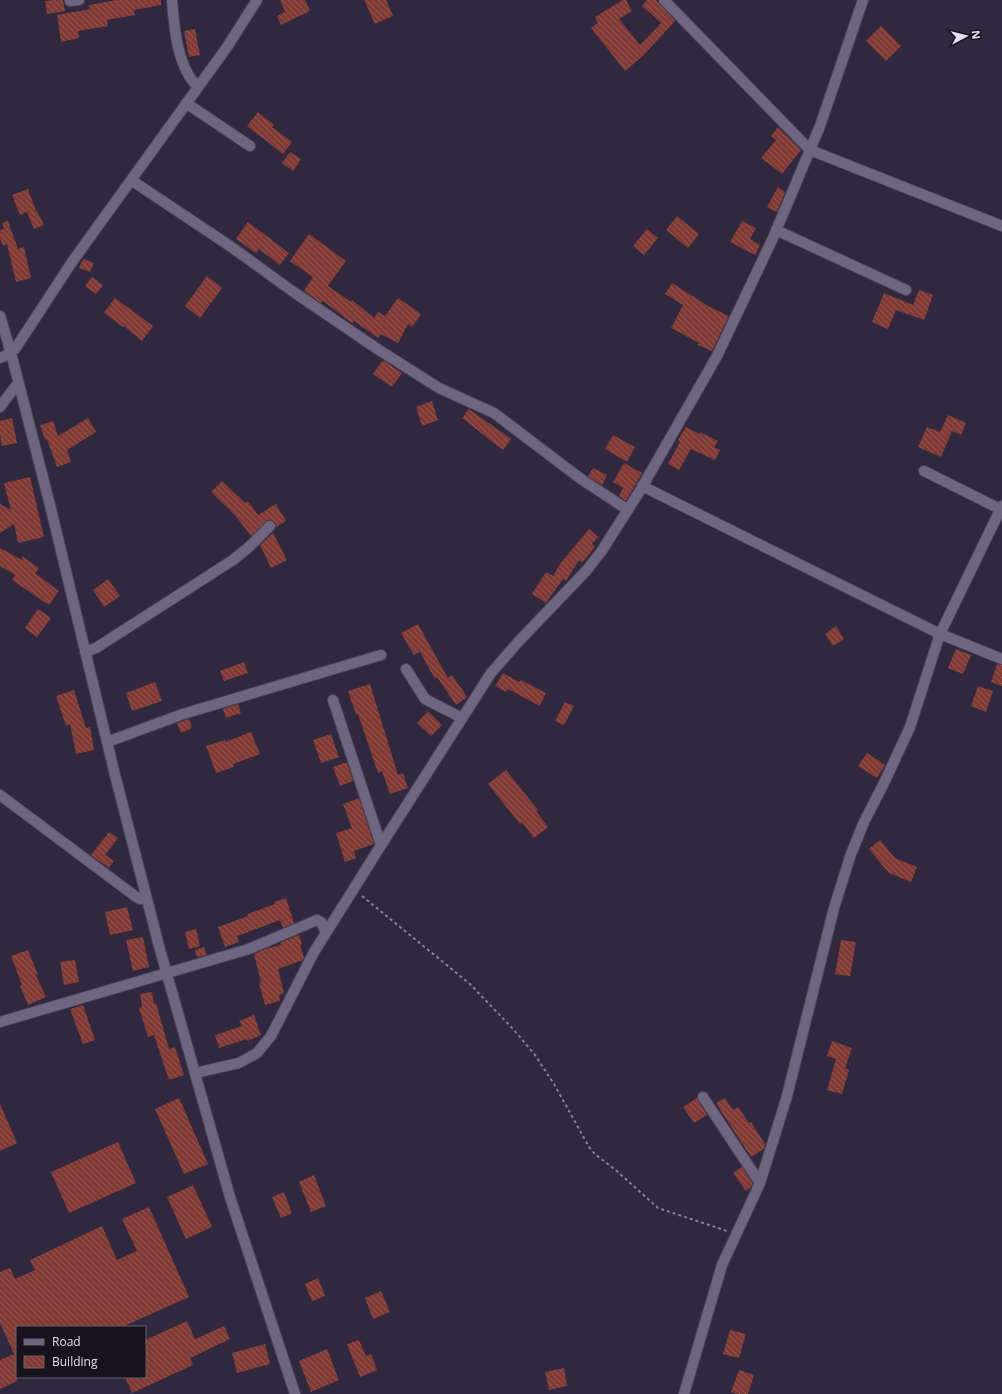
<svg xmlns="http://www.w3.org/2000/svg" width="1002" height="1394" font-family="'Open Sans',sans-serif">
<defs>
<pattern id="building-back-hatch" width="6" height="6" patternUnits="userSpaceOnUse"><rect width="6" height="6" fill="#813a34"/><path d="M-1 5l2 2M0 0l6 6M5-1l2 2" fill="none" stroke="#935652"/></pattern>
</defs>
<rect width="100%" height="100%" fill="#2f283f"/>
<path fill="url(#building-back-hatch)" d="M53 0H63L65 11 47 14 45 1Z
M116 0H161V5L134 10 135 15 107 20 108 26 78 31 79 38 61 42 57 15 90 9 89 5Z
M280 0H305L310 11 281 25 277 16 285 12Z
M364 0H386L393 16 375 24Z
M623 0H626L632 11 619 19 640 45 661 23 642 6 647 0H656L675 21 643 56 625 71 591 28 598 23 595 17Z
M881 26 901 46 886 61 866 41Z
M195 29 200 55 189 57 184 31Z
M258 112 274 125 272 127 292 142 283 154 247 126Z
M778 127 801 150 782 174 761 158 776 140 771 136Z
M290 152 301 159 293 171 282 163Z
M778 187 785 192 777 212 767 207Z
M28 189 36 211H37L44 225 34 229 27 212 20 215 12 195Z
M677 216 699 234 688 248 666 230Z
M8 221 18 249 24 247 31 278 16 282 7 244 3 246 0 239V230L4 229 2 223Z
M742 221 756 228 750 239 760 245 755 255 730 242Z
M248 222 289 253 280 265 259 249 256 253 236 239Z
M647 229 658 238 644 255 633 246Z
M309 234 346 261 328 286 351 302 352 300 374 318 378 312 385 316 398 298 421 314 412 327 408 324 398 343 381 334 378 338 354 321 352 323 323 301 321 303 304 291 313 277 290 261Z
M83 259 94 263 90 272 79 268Z
M207 276 222 288 200 318 185 306Z
M92 277 103 285 96 294 85 286Z
M672 283 708 306 729 316 712 351 698 345 699 343 671 328 683 305 665 294Z
M919 290 933 295 924 320 896 310 888 329 872 322 884 293 913 305Z
M115 298 153 326 142 341 124 326 123 327 104 313Z
M383 360 402 373 392 387 373 374Z
M432 401 438 420 422 426 416 407Z
M469 409 511 439 503 450 462 418Z
M948 415 966 423 961 435 952 431 941 457 918 447 927 427 940 432Z
M12 418 17 443 2 446 0 435V421Z
M88 418 96 432 67 450 71 462 57 467 47 439 45 440 40 425 53 421 58 436Z
M686 427 699 434 700 432 718 441 714 447 720 450 715 460 691 449 679 470 668 464 680 442 678 440Z
M613 435 635 447 627 462 605 449Z
M624 463 642 473 626 501 619 496 623 488 613 482Z
M593 468 607 475 602 485 588 476Z
M30 477 44 537 18 543 14 524 0 533V504L11 510 4 483Z
M222 481 245 503 248 501 258 515 276 504 286 521 276 527 274 521 268 520 251 536 234 514 211 492Z
M589 529 598 537 592 544 595 547 582 563 579 560 566 581 563 579 546 603 532 594 546 572 553 576 560 564Z
M273 533 287 560 271 568 260 545Z
M0 548 22 560V556L39 568 35 573 59 591 49 605 12 580 15 575 0 566Z
M108 579 120 596 104 607 93 590Z
M38 609 51 618 37 637 25 628Z
M418 624 448 678 452 675 467 697 456 705 437 677 435 679 420 652 414 655 401 633Z
M836 626 844 639 833 646 825 634Z
M956 649 971 655 963 674 948 668Z
M244 662 248 673 224 681 220 671Z
M997 664 1002 665V686L991 682Z
M503 673 519 682 521 680 546 693 540 706 508 689 506 692 495 686Z
M155 682 162 701 132 711 126 693Z
M370 684 398 775 403 773 408 788 390 794 382 771 378 773 358 714 356 715 348 691Z
M978 686 993 691 986 712 971 706Z
M74 690 86 728 90 727 94 750 76 754 70 724 66 726 56 696Z
M565 702 574 706 564 725 555 721Z
M238 704 241 713 226 718 223 709Z
M428 711 442 725 431 736 417 723Z
M189 719 192 728 181 733 177 723Z
M251 732 260 754 233 764 234 767 216 773 206 746 225 740V742Z
M331 734 339 757 321 763 313 740Z
M867 753 885 765 877 778 858 766Z
M347 762 353 781 340 786 333 767Z
M506 770 538 810 536 811 548 827 534 838 522 822 520 824 488 784Z
M359 798 374 844 354 851 356 858 345 862 336 833 352 828 343 804Z
M109 832 118 838 105 855 114 861 109 868 91 855Z
M880 840 895 858 917 867 911 882 889 873 869 849Z
M286 898 294 923 283 928 280 920 237 936 239 942 225 947 218 927 248 916V914L275 904 274 902Z
M127 907 133 930 110 935 105 912Z
M196 929 200 946 189 949 185 932Z
M299 935 302 944 300 945 304 957 303 960 278 969 284 993 279 995 280 1001 265 1005 259 983 261 982 254 954 265 949 281 945 280 943Z
M143 937 149 967 133 971 126 940Z
M841 940 856 942 850 976 835 974Z
M204 947 207 955 197 957 195 950Z
M28 950 38 975H36L46 997 28 1005 20 986 22 985 11 956Z
M75 960 79 982 64 985 60 962Z
M152 992 154 1004 156 1003 169 1049 175 1047 184 1075 169 1080 154 1035 148 1037 139 1008 142 1007 140 994Z
M83 1005 95 1040 83 1044 70 1009Z
M254 1015 261 1035 247 1041V1039L219 1048 215 1035 242 1026 239 1021Z
M832 1041 852 1048 845 1068 849 1070 842 1094 827 1090 836 1059 827 1056Z
M179 1098 208 1164 184 1174 155 1109Z
M697 1098 707 1115 694 1123 683 1107Z
M725 1098 733 1110 738 1107 749 1123 751 1122 765 1144 764 1149 751 1157 716 1103Z
M0 1104 17 1143 0 1151Z
M118 1142 136 1183 69 1213 51 1172Z
M742 1167 753 1184 750 1188 746 1191 733 1173Z
M314 1175 326 1206 311 1212 299 1182Z
M193 1185 212 1227 186 1239 167 1197Z
M284 1192 292 1213 281 1218 272 1197Z
M149 1207 189 1297 122 1327H17V1381L0 1389V1360L14 1354 0 1323V1272L10 1268 15 1279 35 1270 30 1260 102 1226 117 1260 137 1251 122 1219Z
M318 1278 325 1296 312 1301 305 1284Z
M381 1291 390 1312 373 1319 365 1298Z
M187 1321 195 1339 224 1326 230 1339 190 1358 193 1365 132 1393 125 1377H145V1340Z
M730 1330 746 1334 739 1358 723 1354Z
M359 1340 366 1356 371 1354 377 1370 360 1377 347 1344Z
M265 1344 270 1364 237 1373 232 1353Z
M327 1349 339 1380 311 1392 299 1361Z
M564 1368 567 1386 549 1390 545 1372Z
M739 1370 754 1375 748 1394H737L731 1392Z"/>
<g fill="none" stroke-linecap="round" stroke-linejoin="round">
<defs>
<path id="minor" d="M172 0C174 27 177 67 198 87
M664 0 810 150 1002 226
M70 1 79 0
M186 103 250 146
M131 180 230 246 295 293 379 350 439 388 494 413 581 479 628 510
M776 230 906 290
M0 316 11 353 51 509 115 775 159 946 230 1197 295 1394
M0 358 5 356 15 349 72 262 227 47 257 0
M0 407 18 383
M924 471 1000 509
M642 486 940 634 1002 659
M85 652 96 648 233 560 249 547 270 526
M406 669 425 699 462 718
M333 700 381 845
M107 742 183 714 381 655
M0 795 135 896 140 899 146 898
M0 1022 249 949 317 920 321 922 326 933
M195 1073 239 1063 257 1053 271 1036 314 952 385 839 491 673 519 641 586 571 601 552 641 489 717 356 773 238 820 126 863 0
M703 1097 760 1183
M684 1394 722 1265 760 1183 770 1151 787 1096 834 908 851 854 864 822 885 781 910 727 940 634 1002 506"/>
</defs>
<use href="#minor" stroke="#4c4558" stroke-width="12"/>
<path stroke="#868194" stroke-width="2" stroke-dasharray="3 3" stroke-linecap="butt" d="M362 896 470 984 514 1030 535 1055 554 1084 589 1147 595 1154 618 1172 658 1208 727 1231"/>
<use href="#minor" stroke="#6e6680" stroke-width="10"/>
</g>
<rect x="16" y="1326" width="130" height="52" fill="#16131d" stroke="#67636f"/>
<rect x="24" y="1339" width="20" height="6" fill="#6e6680" stroke="#67636f"/>
<text x="52" y="1346" font-size="12" fill="#e0dceb">Road</text>
<rect x="24" y="1356" width="20" height="12" fill="url(#building-back-hatch)" stroke="#67636f"/>
<text x="52" y="1366" font-size="12" fill="#e0dceb">Building</text>
<g transform="translate(966 36) rotate(83)" stroke="#16131d" stroke-width="3" paint-order="stroke">
<path d="M0-3L7 15L0 10L-7 15Z" fill="#e0dceb"/>
<text y="-6" font-size="11" font-weight="bold" text-anchor="middle" fill="#e0dceb">N</text>
</g>
</svg>
